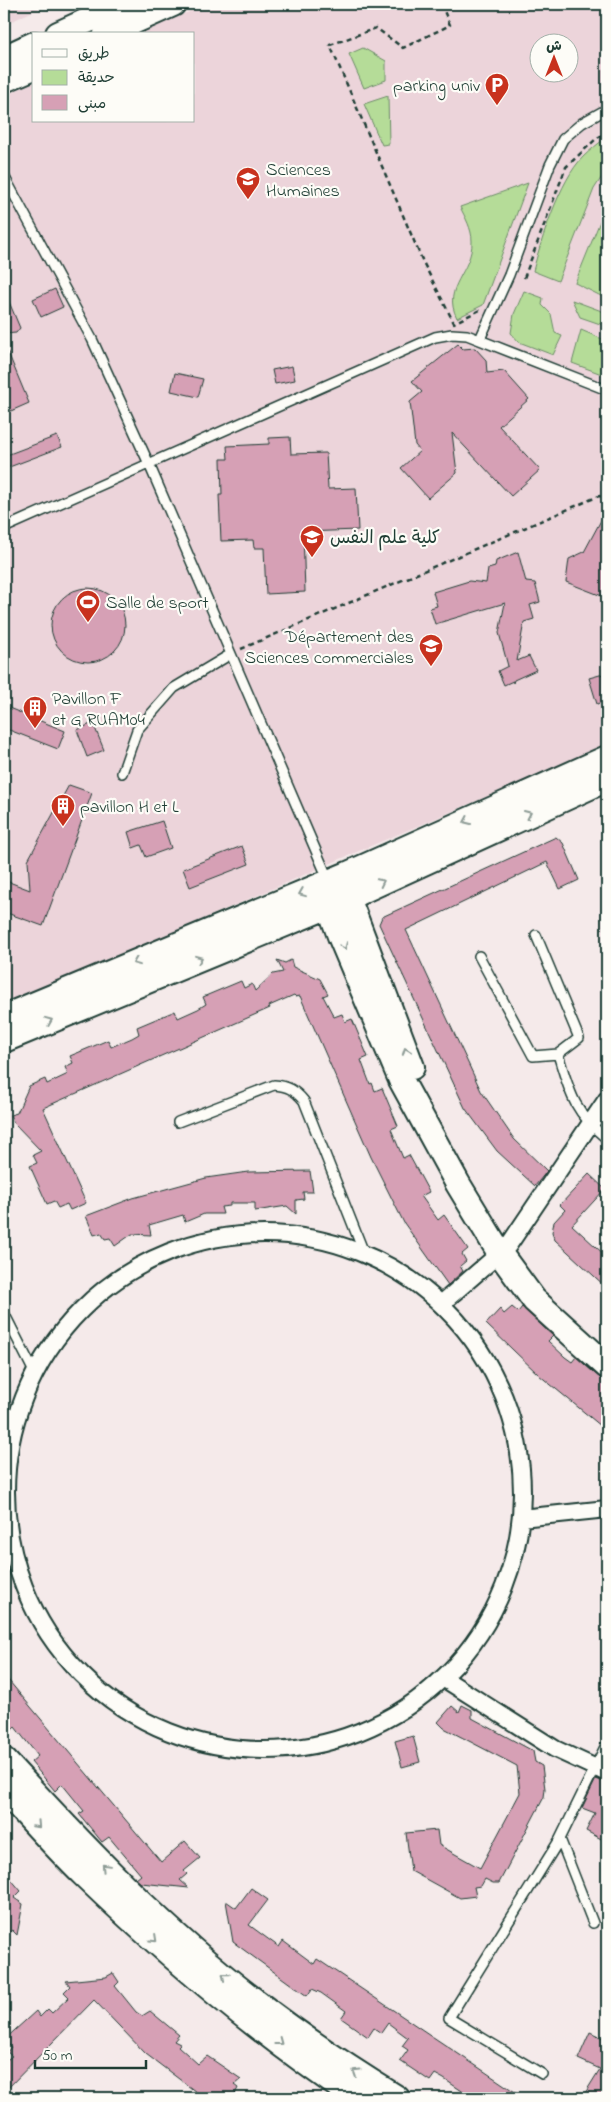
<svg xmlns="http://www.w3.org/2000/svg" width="611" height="2102" font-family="'Indie Flower','Playpen Sans Arabic',sans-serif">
<rect width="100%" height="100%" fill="#f5eaea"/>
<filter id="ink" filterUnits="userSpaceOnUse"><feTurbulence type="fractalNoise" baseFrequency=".02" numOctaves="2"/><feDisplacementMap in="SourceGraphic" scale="10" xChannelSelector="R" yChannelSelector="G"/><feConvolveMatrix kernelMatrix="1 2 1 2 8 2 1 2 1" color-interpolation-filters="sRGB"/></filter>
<g filter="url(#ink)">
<path fill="#ecd4da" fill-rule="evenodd" d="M4 4H48L4 25Z
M206 4H607V745L345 857 4 1006V96L34 82V121H194V34H140ZM538 42H568V72H538Z"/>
<path fill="#b5dc98" stroke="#6a8c66" d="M363 48 386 61V80L364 88 349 54Z
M388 96 389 144 382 145 364 104Z
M607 137V169L594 189 558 281 533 271C541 240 560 180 583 157 590 150 599 143 607 137Z
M528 183 483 305 457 318C441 287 473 272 472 241 472 229 465 217 460 207Z
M607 204V299L575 283Z
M524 291 543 298 542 305 551 314 555 333 562 336 553 355 519 342 511 333 514 314Z
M572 300 607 313 606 326 580 317Z
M581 330 607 341V376L572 363Z"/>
<path fill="#d6a0b5" stroke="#1f3d34" d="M55 289 63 307 41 317 33 299Z
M4 290 20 328 16 333 4 334Z
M4 343 29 403 4 414Z
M458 344 463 349 475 348 486 360 487 373 504 371 529 399 499 426 540 470 511 496 452 433 457 473 428 498 401 468 420 451 415 445 410 402 422 392 412 381Z
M292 366 295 380 275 384 272 370Z
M175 373 203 379 198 397 171 391Z
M57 436 62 447 4 469V456Z
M290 437 291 454 326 453 328 489 356 488 358 530 303 532 305 592 266 594 264 548H254L253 540 221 541 219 495H222L221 459H228L227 446 269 444V438Z
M607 509V598L566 582 569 559 584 552Z
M518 552 526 582 535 583 540 602 530 605 534 619 524 622 517 661 529 656 536 670 514 680 513 683V681L504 685 498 671 508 666 499 633 505 603 435 624 430 608 437 606 433 592 469 581 486 583 488 569 495 567 496 561Z
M51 625a37 37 0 1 1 74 0a37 37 0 1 1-74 0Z
M607 673V701L597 704 589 678Z
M4 706 65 731 58 749 4 728Z
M93 723 104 750 87 757 77 730Z
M69 785 92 793 43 926 4 912V880L30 890 28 860Z
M162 821 171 848 146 857 141 845 133 848 128 832Z
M556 837 563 843 579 880 560 889 547 862 406 930 481 1091 514 1139 547 1171 535 1186 497 1151 465 1108 379 924 382 917Z
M242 846 249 864 190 887 183 869Z
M277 960 285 963 291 960 293 967 320 979 328 994 323 996 334 1017 342 1014 345 1022 352 1019 368 1057 361 1060 370 1084 372 1083 375 1091 382 1088 398 1126 391 1129 403 1158 409 1155 429 1192 421 1196 438 1220 444 1215 468 1249 462 1254 466 1261 460 1266 463 1271 448 1285 404 1223 371 1157 300 996 296 997 294 995 269 1006 270 1008 43 1108 86 1203 70 1210 67 1204 58 1208 54 1201 47 1204 30 1166 37 1163 33 1155 41 1151 14 1123 10 1115 17 1113 29 1086 45 1079 47 1084 68 1074 65 1067 73 1063 70 1056 108 1040 111 1047 132 1038 139 1034 137 1027 175 1011 178 1018 198 1009 206 1004 203 997 241 981 244 988 252 984 255 991 273 974 283 972Z
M310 1171 313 1192H303L304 1199 296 1200V1214L287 1206 255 1211V1203H230V1206L221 1207 223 1214H204L185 1222 183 1215 149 1225 151 1235 132 1234 115 1246 110 1238 105 1239 101 1233 94 1235 86 1216 133 1198 206 1178 248 1172Z
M589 1174 605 1189 572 1225 607 1257V1288L555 1240 552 1232 554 1222 565 1210 560 1205Z
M512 1307 518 1312 522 1307 553 1336 548 1341 565 1357 572 1362 576 1357 607 1384V1431L539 1375 486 1324 500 1309 504 1314Z
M4 1675 161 1862 185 1841 200 1858 184 1871 187 1874 180 1880 189 1888 141 1883 136 1879 141 1875 109 1837 102 1842 79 1814 84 1811 62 1784 55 1791 31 1762 38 1756 15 1727 4 1737Z
M462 1705 472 1710V1718L533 1751 535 1762 542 1766 545 1789 544 1797 499 1883H493L485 1879 481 1886 474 1887 476 1896 460 1898 411 1871 406 1833 437 1830 439 1845 480 1868 520 1793 517 1766 444 1728 438 1722 452 1706 459 1712Z
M413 1736 420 1762 402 1767 395 1741Z
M596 1779 607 1783V1842L586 1831 595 1813 582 1808Z
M4 1871 21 1891 14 1898 23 1904 17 1935 12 1930 4 1936Z
M251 1888 268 1900 249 1925 279 1947 283 1941 314 1964 317 1959 524 2098H461L465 2093 444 2079 435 2074 430 2081 400 2061 408 2050 402 2046 408 2038 388 2023 381 2033 374 2028 368 2037 341 2018 346 2011 321 1993 312 1989 307 1996 233 1942 226 1901 236 1908Z
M113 1973 119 1982 115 1986 136 2012 142 2016 150 2011 179 2035 174 2041 180 2044 178 2046 198 2064 207 2056 241 2079 234 2085 238 2088 233 2098H204L146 2054 94 2000 4 2092V2062L12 2056 7 2052 11 2047 4 2040 36 2011 40 2017 48 2009 52 2013 69 1997 64 1992 70 1986 66 1981 106 1977Z
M590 2032 607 2040V2098H582L600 2069 578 2059Z"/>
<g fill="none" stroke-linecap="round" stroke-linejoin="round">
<defs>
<path id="lane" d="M4 176 92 339 149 464 329 881
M480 339 509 275 550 165 563 139 582 123 607 109
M4 528 435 337 452 334 467 335 607 390
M122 773 137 730 174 688 231 654
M479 956 533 1056 558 1054 579 1038 536 935
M558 1054C570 1094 574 1112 607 1139
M178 1122 274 1085C288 1086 295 1090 304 1101L364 1253
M4 1313 34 1372
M593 1923 560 1839 607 1743
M542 2074 449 2018 560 1839"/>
<path id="street" d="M6 1492a258 258 0 1 1 516 0a258 258 0 1 1-516 0Z
M441 1304 508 1246 607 1099
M521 1518 607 1509
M443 1678 555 1749 607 1773"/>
<path id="secondary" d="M58 34 124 4
M106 34 173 4
M4 58 34 44
M4 80 34 67
M336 888 348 898 412 1067
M329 891V906L340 936 401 1080 458 1184 501 1255 534 1300 607 1366
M4 1017 348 874 607 758
M4 1040 329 906 607 779
M4 1760C83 1846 165 1933 259 2004 303 2038 350 2069 397 2098
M4 1790C30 1818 56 1848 84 1875 168 1956 259 2033 356 2098"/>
</defs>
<use href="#lane" stroke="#1f3d34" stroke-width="12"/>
<use href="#street" stroke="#1f3d34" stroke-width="20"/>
<use href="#secondary" stroke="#1f3d34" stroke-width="28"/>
<path stroke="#1f3d34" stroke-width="2.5" stroke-dasharray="5 4" stroke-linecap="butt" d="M441 4 450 25 403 48 376 28 330 45 423 262 454 323 480 310
M524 278 566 167 597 138 607 133
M241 649 599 496 607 498"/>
<use href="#lane" stroke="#fdfcf7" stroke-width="9"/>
<use href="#street" stroke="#fdfcf7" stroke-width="16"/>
<use href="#secondary" stroke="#fdfcf7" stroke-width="24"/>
</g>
<defs><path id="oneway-chevron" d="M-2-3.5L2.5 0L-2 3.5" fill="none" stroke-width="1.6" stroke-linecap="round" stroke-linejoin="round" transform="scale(1.25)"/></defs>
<g stroke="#8e9c96">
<use href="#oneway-chevron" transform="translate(528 814) rotate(-24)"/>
<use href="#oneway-chevron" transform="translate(467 821) rotate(156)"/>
<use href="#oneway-chevron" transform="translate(381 882) rotate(-26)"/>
<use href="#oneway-chevron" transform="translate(302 893) rotate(158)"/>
<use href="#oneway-chevron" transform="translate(344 946) rotate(67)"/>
<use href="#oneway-chevron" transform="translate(199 959) rotate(-22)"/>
<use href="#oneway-chevron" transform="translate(136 962) rotate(158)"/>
<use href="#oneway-chevron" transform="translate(49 1021) rotate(-22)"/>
<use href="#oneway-chevron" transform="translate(406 1051) rotate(-111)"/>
<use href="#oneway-chevron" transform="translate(37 1825) rotate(47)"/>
<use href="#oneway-chevron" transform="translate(105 1867) rotate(-134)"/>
<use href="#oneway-chevron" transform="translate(154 1939) rotate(43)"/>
<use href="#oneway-chevron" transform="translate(225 1976) rotate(-140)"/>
<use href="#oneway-chevron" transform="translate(279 2042) rotate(37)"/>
<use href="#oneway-chevron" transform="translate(356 2072) rotate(-148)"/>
</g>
</g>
<defs>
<symbol id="parking-pin" viewBox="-11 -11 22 30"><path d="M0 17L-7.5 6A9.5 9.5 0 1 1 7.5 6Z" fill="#c8321e" stroke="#fdfcf7"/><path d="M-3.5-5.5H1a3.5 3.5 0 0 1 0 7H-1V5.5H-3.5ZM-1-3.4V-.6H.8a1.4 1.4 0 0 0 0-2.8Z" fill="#fff"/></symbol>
<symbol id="university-pin" viewBox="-11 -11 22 30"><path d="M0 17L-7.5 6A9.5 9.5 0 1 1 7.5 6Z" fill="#c8321e" stroke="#fdfcf7"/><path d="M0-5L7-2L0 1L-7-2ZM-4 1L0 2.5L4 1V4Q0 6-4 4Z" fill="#fff"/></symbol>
<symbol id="stadium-pin" viewBox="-11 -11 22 30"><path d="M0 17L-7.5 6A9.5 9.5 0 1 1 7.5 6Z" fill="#c8321e" stroke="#fdfcf7"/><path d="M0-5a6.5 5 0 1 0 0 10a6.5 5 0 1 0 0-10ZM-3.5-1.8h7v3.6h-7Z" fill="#fff"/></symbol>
<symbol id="building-pin" viewBox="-11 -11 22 30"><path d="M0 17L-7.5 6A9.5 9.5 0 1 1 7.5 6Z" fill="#c8321e" stroke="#fdfcf7"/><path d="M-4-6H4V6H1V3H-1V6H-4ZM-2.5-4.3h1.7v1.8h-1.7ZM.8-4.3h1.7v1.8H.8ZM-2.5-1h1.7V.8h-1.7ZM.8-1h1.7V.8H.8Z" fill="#fff"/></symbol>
</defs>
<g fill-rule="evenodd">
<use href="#parking-pin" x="483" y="71" width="28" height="38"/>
<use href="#university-pin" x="234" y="165" width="28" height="38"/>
<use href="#university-pin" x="298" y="523" width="28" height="38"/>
<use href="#stadium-pin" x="74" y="588" width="28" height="38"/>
<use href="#university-pin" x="417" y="632" width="28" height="38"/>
<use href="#building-pin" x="21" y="694" width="28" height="38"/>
<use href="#building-pin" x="49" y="792" width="28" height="38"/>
</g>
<g text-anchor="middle" stroke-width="4.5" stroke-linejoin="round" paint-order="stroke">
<g font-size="18" fill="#1f3d34" stroke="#fdfcf7" text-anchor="start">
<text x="480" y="91" text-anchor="end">parking univ</text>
<text x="266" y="175">Sciences<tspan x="266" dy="21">Humaines</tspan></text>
<text x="330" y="543">كلية علم النفس</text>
<text x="106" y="608">Salle de sport</text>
<text x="414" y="642" text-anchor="end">Département des<tspan x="414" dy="21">Sciences commerciales</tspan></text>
<text x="52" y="704">Pavillon F<tspan x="52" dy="21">et G RUAM04</tspan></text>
<text x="80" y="812">pavillon H et L</text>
</g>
</g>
<rect width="611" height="2102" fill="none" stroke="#fdfcf7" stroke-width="20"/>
<rect x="10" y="10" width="591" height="2082" fill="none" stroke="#1f3d34" stroke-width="2" filter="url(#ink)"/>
<rect x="32" y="32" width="162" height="90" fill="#fdfcf7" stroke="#a4b0a9"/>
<rect x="42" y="49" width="25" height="8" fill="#fdfcf7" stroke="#a4b0a9"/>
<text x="78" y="58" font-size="15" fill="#1f3d34">طريق</text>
<rect x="42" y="70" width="25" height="15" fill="#b5dc98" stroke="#a4b0a9"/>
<text x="78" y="82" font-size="15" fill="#1f3d34">حديقة</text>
<rect x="42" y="95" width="25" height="15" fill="#d6a0b5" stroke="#a4b0a9"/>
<text x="78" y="108" font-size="15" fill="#1f3d34">مبنى</text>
<g transform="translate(554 58)"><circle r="24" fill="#fdfcf7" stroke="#a4b0a9"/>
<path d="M0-4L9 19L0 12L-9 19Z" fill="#c8321e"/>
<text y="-8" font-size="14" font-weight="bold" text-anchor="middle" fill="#1f3d34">ش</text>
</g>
<path d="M35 2060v8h111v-8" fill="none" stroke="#1f3d34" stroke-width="2.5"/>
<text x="42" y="2060" font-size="15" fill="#1f3d34" stroke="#fdfcf7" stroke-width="4" paint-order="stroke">50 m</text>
</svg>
